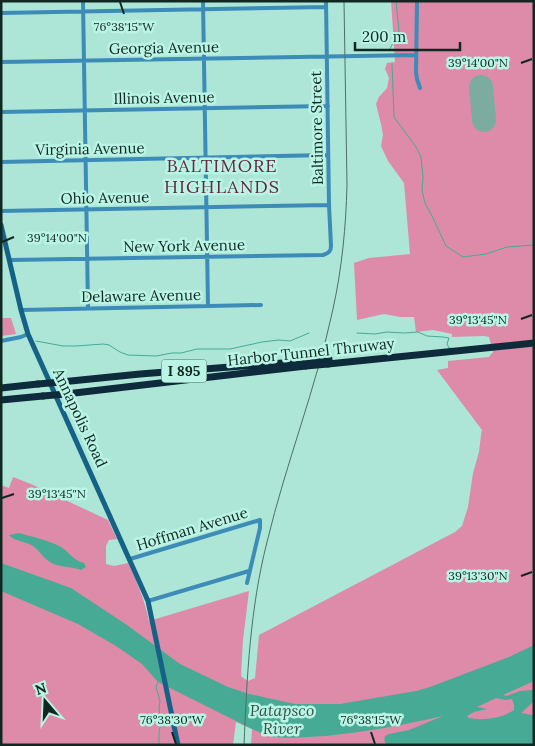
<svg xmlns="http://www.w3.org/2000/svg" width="535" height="746" font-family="Lora,serif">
<rect width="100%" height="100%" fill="#ade6d7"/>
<path fill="#dd8ba9" d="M391 1H534V745H251L252 729 236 722 233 745H1V485L9 488 13 477 31 484 108 520 117 539 109 540 106 546V564L114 566 128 563C137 582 145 601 149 621L249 591 243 640 241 676 242 677 248 681 255 678 259 635 455 532 462 526 468 507 473 473 479 452 481 435 482 430 437 370 448 368V361L489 357 493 352 489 337 484 336 452 337V334L433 330 416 332 414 317H400L384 314 357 320 354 263 369 258 410 254 404 183 388 161 381 146 383 135 381 124 376 104 379 97 387 88 389 78 385 69 387 63 395 62Z
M1 318H11L16 334 1 336Z"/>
<path fill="#46aa94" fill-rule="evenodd" d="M19 533C33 537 48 540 61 547 70 553 73 560 84 563L86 567 81 570C71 566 60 568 50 562 43 558 40 551 33 546 26 541 15 542 9 535Z
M1 563 71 588 127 625 180 664 228 687 249 694 295 704H340L416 691 430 687 509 657 534 645V681L503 695 507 696 520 691 533 690 534 701 521 713 532 715 534 718V745H387C384 742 384 739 385 736L389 734 409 730 443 716C404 725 365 732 325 736 306 737 285 740 266 735 262 734 257 731 252 729L158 682 142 664 116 646 78 624 1 591ZM496 698 506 700 512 699 514 705V710C503 718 482 721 469 718L467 716 474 712 487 709 477 707Z"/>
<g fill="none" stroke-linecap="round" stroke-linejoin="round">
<path stroke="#46aa94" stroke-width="1" d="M390 49 399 31 396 1
M392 64 394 117 416 147 421 157 423 177 422 190 425 203 432 216 446 246 463 257 486 254 507 247 534 245
M357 333 375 334 387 332 404 333 418 332 427 336 443 337 449 338 447 344 449 348H451
M36 341 63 346H76L103 344 109 345 120 352 128 355 156 356 172 353H181L197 349H230L262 342 279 340 290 341 309 333
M158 682 156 687 160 701 159 708 161 725 159 731V745"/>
<path stroke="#7cab9f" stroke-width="24" d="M481 87 484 120"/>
<path stroke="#3d8cb8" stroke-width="4" d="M83 1 88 308
M203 1 208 306
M417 1 416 72 417 79 420 88
M1 13 326 7
M1 62 416 55
M1 112 328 106
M1 162 328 155
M1 211 329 205
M10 260 323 255C329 253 331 251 331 246L329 205 326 1
M21 310 261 305
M1 341 21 337 28 334
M130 559 260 520V528L247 583
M148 601 249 571"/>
<path stroke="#166287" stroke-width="5" d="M1 225 21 310 28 334 148 601 178 745"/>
<path stroke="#0e2b3b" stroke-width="7" d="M328 364 534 343
M61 382 140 374 308 361
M1 388 38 384
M66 394 306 366
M1 400 43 396"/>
<path stroke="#4c7067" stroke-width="1" d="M244 745C247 676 250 609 267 542 286 463 316 388 333 309 342 268 346 226 347 185L344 1"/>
<path stroke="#0e2b3b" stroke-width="7" d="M308 361 329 359
M306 366 328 364
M38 384 61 382
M43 396 66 394"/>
</g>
<path fill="none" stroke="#112822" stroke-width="2" d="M120 2 124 14M521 63 532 59M2 242 14 237M521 319 532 315M2 498 14 494M521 576 532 572M172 732 176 744M371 732 375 744"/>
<g text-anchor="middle" stroke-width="5" stroke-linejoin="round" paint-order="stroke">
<rect fill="#baf4e4" stroke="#44655c" stroke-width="1" x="161.5" y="359.5" width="45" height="23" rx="4"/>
<g font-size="14" font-weight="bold" fill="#112822">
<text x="184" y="376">I 895</text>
</g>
<g font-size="15" fill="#112822" stroke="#baf4e4">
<text transform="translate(164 48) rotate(-1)" y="5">Georgia Avenue</text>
<text transform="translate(164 98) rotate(-1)" y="5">Illinois Avenue</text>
<text transform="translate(317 128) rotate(-91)" y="5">Baltimore Street</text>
<text transform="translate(90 149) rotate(-1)" y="5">Virginia Avenue</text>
<text transform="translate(105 198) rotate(-1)" y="5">Ohio Avenue</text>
<text transform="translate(184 246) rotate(-1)" y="5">New York Avenue</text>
<text transform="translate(141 296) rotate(-1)" y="5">Delaware Avenue</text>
<text transform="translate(311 352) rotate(-6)" y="5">Harbor Tunnel Thruway</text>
<text transform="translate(80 418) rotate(65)" y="5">Annapolis Road</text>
<text transform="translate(192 529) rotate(-17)" y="5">Hoffman Avenue</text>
</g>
<g font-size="16" font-style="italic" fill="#33524a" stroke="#baf4e4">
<text x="282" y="716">Patapsco<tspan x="282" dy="18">River</tspan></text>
</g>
<g font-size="18" letter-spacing="1" fill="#672542" stroke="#baf4e4">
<text x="222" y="172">BALTIMORE<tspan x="222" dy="21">HIGHLANDS</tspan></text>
</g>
</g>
<g font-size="12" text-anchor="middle" fill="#112822" stroke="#baf4e4" stroke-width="5" stroke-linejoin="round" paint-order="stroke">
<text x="124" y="31">76°38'15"W</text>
<text x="478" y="67">39°14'00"N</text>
<text x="57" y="242">39°14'00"N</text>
<text x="478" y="324">39°13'45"N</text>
<text x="57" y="498">39°13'45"N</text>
<text x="478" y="580">39°13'30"N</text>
<text x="172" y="724">76°38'30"W</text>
<text x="371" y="724">76°38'15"W</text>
</g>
<rect width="535" height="746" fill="none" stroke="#112822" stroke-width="5"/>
<g transform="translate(45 701) rotate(341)" stroke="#baf4e4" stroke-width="4" paint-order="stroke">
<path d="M0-4L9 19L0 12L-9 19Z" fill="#112822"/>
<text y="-8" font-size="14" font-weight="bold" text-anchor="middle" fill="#112822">N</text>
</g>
<path d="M355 42v8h105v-8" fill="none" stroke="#112822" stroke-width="2.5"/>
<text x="362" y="42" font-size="15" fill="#112822" stroke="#baf4e4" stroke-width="4" paint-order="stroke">200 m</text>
</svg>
